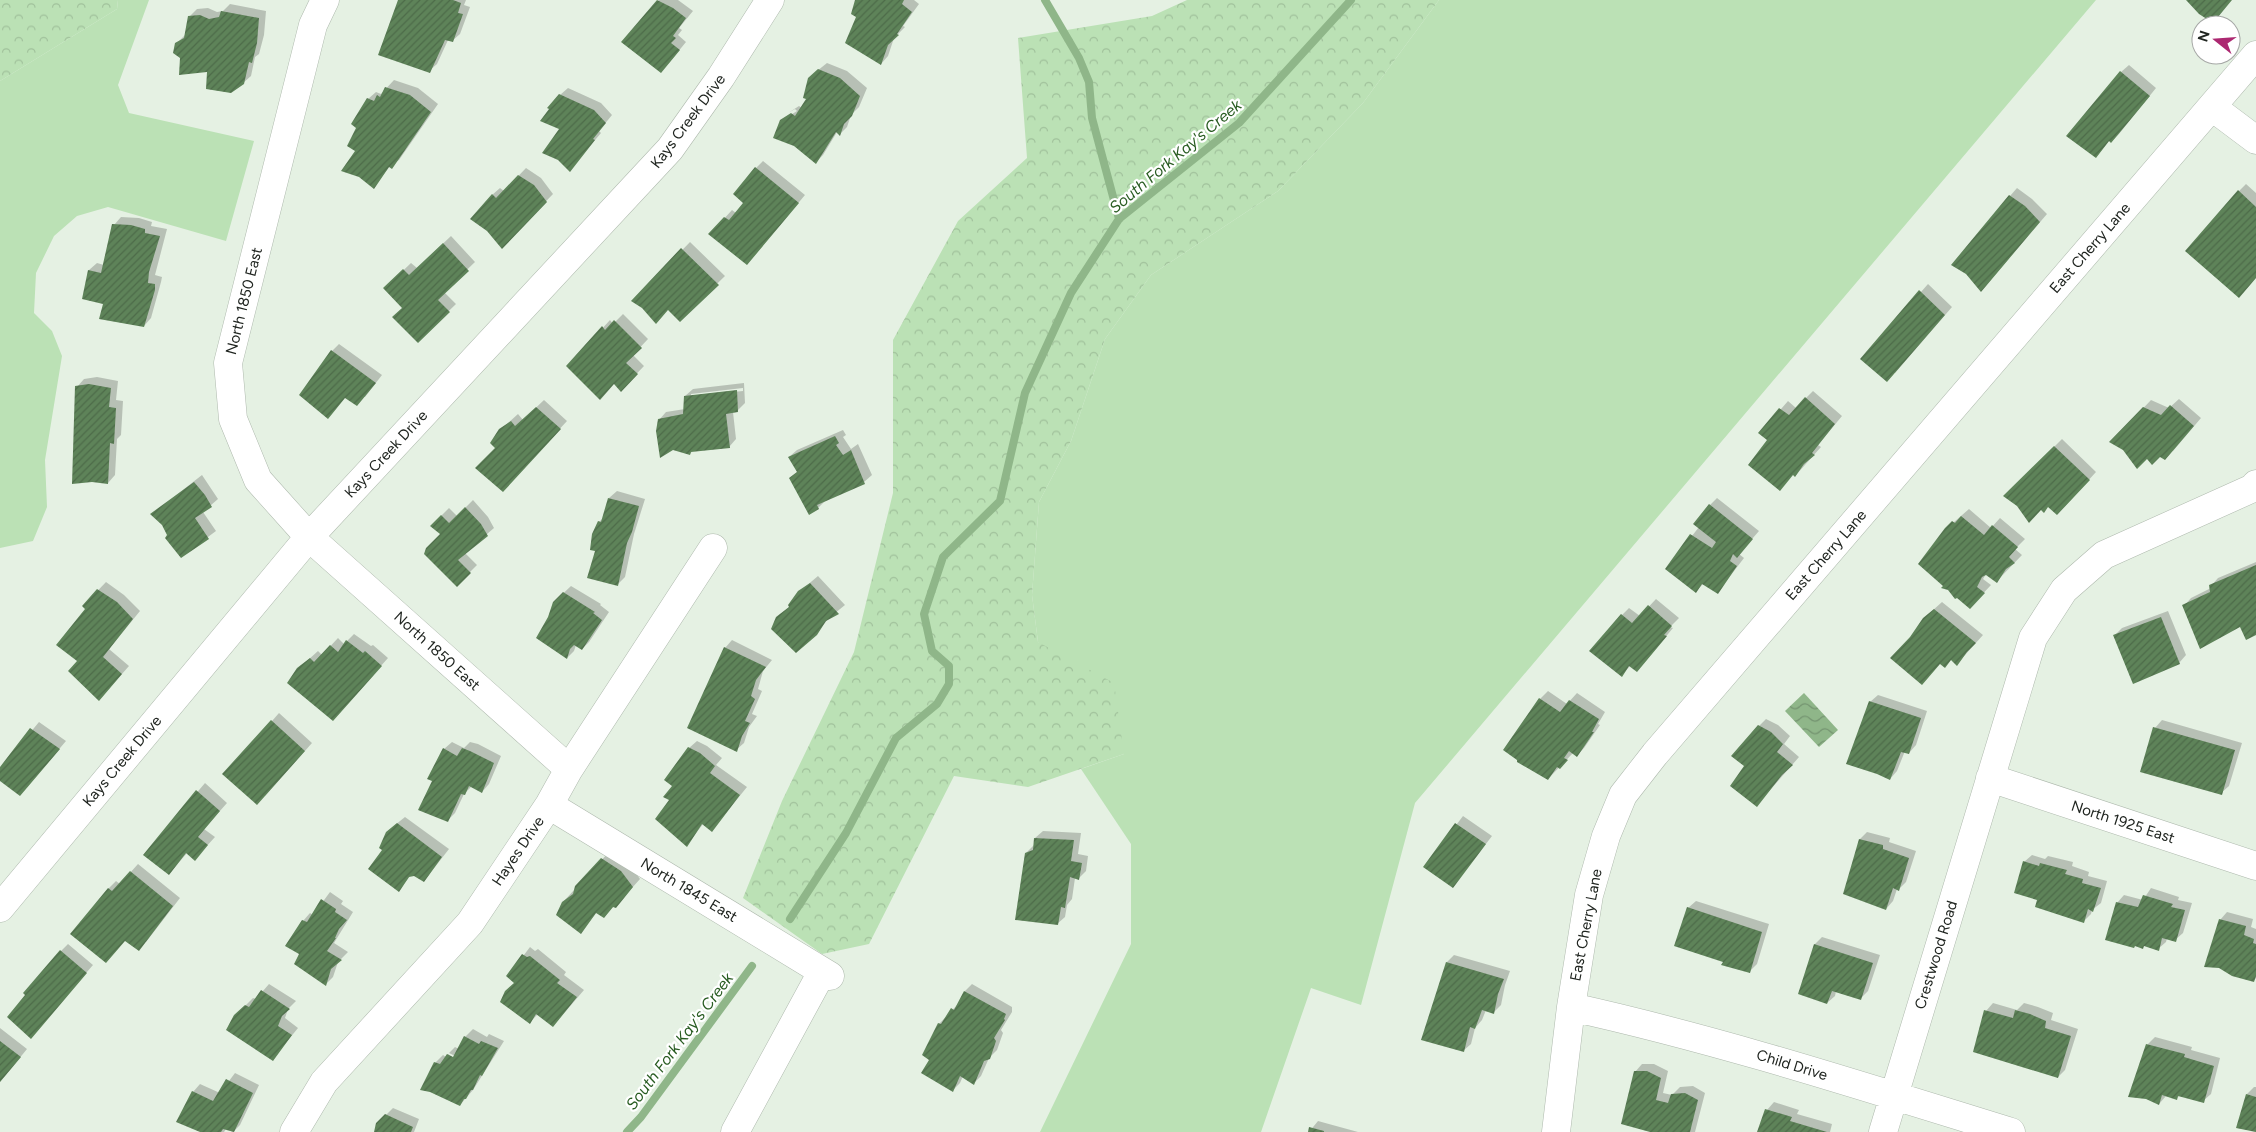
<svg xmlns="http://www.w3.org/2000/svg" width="2256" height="1132" font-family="Figtree,sans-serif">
<defs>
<pattern id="forest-crowns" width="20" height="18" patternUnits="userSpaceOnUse" patternTransform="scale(1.25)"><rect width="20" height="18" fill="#bbe1b5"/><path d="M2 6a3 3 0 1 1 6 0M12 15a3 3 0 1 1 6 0" fill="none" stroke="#a0c19b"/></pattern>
<pattern id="water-waves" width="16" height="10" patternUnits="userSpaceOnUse" patternTransform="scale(1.25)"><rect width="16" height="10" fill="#8fb689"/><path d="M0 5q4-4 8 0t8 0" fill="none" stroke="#749470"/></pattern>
<pattern id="building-hatch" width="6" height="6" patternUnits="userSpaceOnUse" patternTransform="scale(1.25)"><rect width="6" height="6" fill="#5e8359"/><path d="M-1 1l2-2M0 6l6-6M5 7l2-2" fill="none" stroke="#4d6b49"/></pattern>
</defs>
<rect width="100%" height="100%" fill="#e5f1e3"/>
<path fill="#bbe1b5" d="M118 0H149L118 85 129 113 254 141 226 241 108 207 77 216 54 236 36 273 34 313 52 331 62 356 45 460 47 507 33 541 0 548V81L117 9Z
M1439 0H2096L1415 803 1361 1005 1311 988 1261 1132H1040L1131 944V844L1081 769 1124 754 1038 642 1032 595 1039 502 1071 441 1105 339 1151 275 1278 191 1363 103Z"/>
<path fill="url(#forest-crowns)" d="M0 0H118L117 9 0 81Z
M1187 0H1439L1363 103 1278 191 1151 275 1105 339 1071 441 1039 502 1032 595 1038 642 1114 683 1124 754 1028 787 954 776 869 944 822 954 743 898 782 801 854 652 893 493V340L958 221 1027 158 1018 38 1152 16Z"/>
<path fill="url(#water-waves)" d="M1804 693 1838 730 1819 747 1785 711Z"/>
<path fill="#0003" fill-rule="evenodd" d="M399 0H466L464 5 470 7 460 34 452 41 448 40 437 64 429 71Z
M659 0H678L693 11 679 28 682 30 678 35 686 42 668 64 623 42Z
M856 0H914L919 4 903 26 905 27 894 38 888 56 881 64 857 17Z
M230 4 266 11 264 35 259 54 255 57 251 76 243 83 181 58 176 44 185 35 189 17 197 9 208 8 217 12 223 11Z
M827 63 847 71 867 88 859 107 851 115 847 127 840 134 837 132 823 155 816 162 781 121 797 111 795 109 788 113 799 106 802 108 808 98 817 71Z
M2129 65 2156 88 2119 134 2112 141 2110 140 2096 157 2121 72Z
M394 80 418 88 438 104 399 160 390 166 374 187 357 150 368 99 376 92 381 94Z
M568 88 601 103 612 115 599 131 601 133 570 170 561 129 560 95Z
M763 161 805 195 754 256 710 234 732 210 736 213 745 203 756 168Z
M526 168 541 178 553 194 502 247 492 195 500 188 504 191Z
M2246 184 2256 193V277L2239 191Z
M2017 188 2032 199 2047 214 1988 283 2010 196Z
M121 217 139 218 152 222 151 226 167 229 155 275 162 277 161 282 151 318 144 326 105 303 89 270 97 263 104 265 114 225Z
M451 236 475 262 444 292 456 304 418 341 403 307 385 288 411 263 417 268Z
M690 242 725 276 680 320 669 309 642 307 633 301Z
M1928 284 1952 307 1895 373 1862 359Z
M623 314 648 339 633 355 644 366 621 390 614 383 568 366 610 320 613 324Z
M339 344 382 375 365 397H345L332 351Z
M97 377 118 381 116 400 123 401 121 435 117 439 115 475 108 483 77 387 84 379Z
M744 383 745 403 737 411 733 412 736 439 729 447 693 450 690 454 659 420 666 412 685 409V396L693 389ZM743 388V391L691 396V394Z
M1813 391 1842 416 1818 445 1821 447 1796 475 1769 440 1760 433 1788 401 1796 408Z
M2179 399 2201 418 2173 451 2147 457 2124 450 2111 442 2151 400 2169 408Z
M544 400 567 421 510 483 496 448 500 430 518 414 523 420Z
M843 430 846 435 843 437 851 449 858 444 872 475 864 482 825 501 818 508 790 478 798 471 789 457 797 450Z
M2062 439 2096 472 2065 506H2049L2042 509 2018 505 2005 496Z
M202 475 218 499 203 512 216 531 181 557 163 524 152 514Z
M617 491 645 499 634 534 625 577 618 584 597 550 599 522 604 517 609 498Z
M1717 498 1759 531 1739 554 1744 558 1718 592 1703 584 1696 591 1666 569 1699 527 1710 505Z
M473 500 488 517 494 528 465 553 477 565 457 585 442 534 432 525 449 508 457 516Z
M1969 509 1991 528 2000 518 2025 539 2015 549 2022 555 1997 581 1986 574 1983 579 1991 585 1977 600 1946 529Z
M2256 562V635L2241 625 2184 606 2191 598 2211 588V586L2218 578Z
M818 576 845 605 829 618 816 633 777 618 790 606 799 592Z
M106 582 124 595 140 611 109 649 129 666 99 700 78 661 87 609 83 606Z
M571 586 601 604 600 605 609 612 589 642 582 649 576 645 574 651 567 658 549 618 554 602Z
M1656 599 1679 618 1670 627 1673 628 1644 663 1630 666 1622 675V615L1629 608 1640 616Z
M1942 602 1983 635 1957 664 1952 659 1945 666 1911 637 1932 611Z
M2168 611 2186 655 2179 663 2114 636 2122 628Z
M354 634 371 646 373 645 388 658 340 712 298 669 318 651 322 655 338 638 344 644Z
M732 640 772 660 763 671 758 689 762 691 752 714 757 716 749 727 744 743 736 750 725 648Z
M1548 691 1567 704 1577 693 1605 712 1598 724 1600 725 1584 748 1577 755 1573 753 1548 779 1505 750 1540 699Z
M1878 695 1927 711 1916 745 1909 753 1905 751 1897 771 1890 779 1877 773 1870 702Z
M279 713 312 743 265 796 272 721Z
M1766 719 1778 725 1790 736 1784 744 1799 757 1757 805 1745 765 1759 726Z
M2162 720 2242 743 2229 786 2221 793 2155 728Z
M39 722 66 741 27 787 0 780V769Z
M697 741 707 746 722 758 716 765 747 787 712 830 703 824 687 845 673 785 689 748Z
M452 742 464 748 470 742 478 744 501 756 489 784 482 792 472 786 464 794 455 813 447 821 434 780 444 749Z
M205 783 227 803 204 829 215 837 195 859 187 853 169 874 145 854Z
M1463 816 1492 836 1453 887 1425 866Z
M405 817 449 849 424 881 414 874 411 875 399 890 384 849 395 825Z
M1043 831 1081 833 1078 854 1088 856 1086 871 1078 879 1075 878 1072 899 1067 905 1065 917 1057 924 1026 853 1034 845 1035 838Z
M1867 832 1890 838 1889 842 1916 851 1906 882 1899 889H1897L1893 901 1886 909 1860 839Z
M609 852 629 864 640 879 615 907 614 906 604 917 597 912 581 932 563 902Z
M2032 855 2045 859 2048 856 2073 862 2072 866 2089 872 2088 876 2107 881 2101 903 2092 910 2091 914 2083 922 2039 899 2024 862Z
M138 864 180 898 146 942 72 934 109 888 116 881 120 884Z
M2151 888 2179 897 2178 900 2192 903 2183 933 2175 940 2167 938 2166 942 2158 949 2117 903 2124 895 2143 900Z
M330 892 343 901 341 904 353 912 334 943 348 952 338 962 333 977 326 984 301 954 303 921 310 913 313 915Z
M1696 901 1769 924 1757 964 1749 972 1688 908Z
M2227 912 2253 919 2251 927 2256 929V978L2254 980 2220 920Z
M1822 937 1880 955 1868 991 1861 998 1836 991 1835 996 1827 1003 1815 944Z
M68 944 93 965 31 1037 61 951Z
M530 947 535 951 538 949 566 972 564 975 584 990 560 1018 538 1014 530 1022 515 982 508 976Z
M1454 955 1510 971 1505 985 1501 1005 1493 1013 1486 1010 1482 1020 1475 1028 1471 1044 1463 1051 1447 962Z
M269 984 296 1001 288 1009 285 1018 298 1028 272 1060 235 1016 253 998 256 999Z
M972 984 1012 1007V1012L1001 1030 1003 1033 997 1050 989 1058 981 1076 974 1083 963 1076 960 1083 953 1090 930 1059 939 1024 960 1002 965 991Z
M1993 1003 2017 1010 2024 1003 2038 1007 2053 1013 2051 1020 2078 1029 2065 1070 2058 1077 1986 1011Z
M0 1028 27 1049 0 1082Z
M473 1029 487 1037 489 1034 504 1041 473 1090 460 1105 435 1063 443 1055 446 1057 448 1054 458 1061 459 1058 449 1053 455 1047 459 1049 465 1037Z
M2155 1037 2192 1047 2191 1050 2220 1058 2211 1094 2203 1101 2180 1095 2177 1098 2166 1096 2159 1104 2147 1045Z
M1642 1064H1654L1668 1071 1663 1093 1672 1095 1680 1087 1693 1086 1705 1093 1695 1132H1655L1635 1072Z
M235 1073 259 1085 240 1125 233 1132 226 1129 224 1132H201L193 1092 200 1084 220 1093Z
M2254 1087H2256V1132L2238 1127 2247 1094Z
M1774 1102 1799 1110 1797 1114 1832 1124 1830 1132H1760L1767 1110Z
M393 1108 419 1119 414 1132H375L377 1124Z
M1318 1121 1358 1132H1309Z"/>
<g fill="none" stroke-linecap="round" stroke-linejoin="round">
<path stroke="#8fb689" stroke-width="8" d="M1045 0 1079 58 1089 82 1092 118 1119 219
M790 919 846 833 896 738 937 704 949 684V666L932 651 924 614 943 557 1000 501 1025 393 1071 293 1119 219 1239 123 1351 0
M627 1132 641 1117 752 966"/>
</g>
<path fill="url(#building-hatch)" d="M398 0H453L461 3 458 13 463 14 453 42 445 40 430 73 378 55Z
M657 0 673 8 686 18 673 36 676 38 671 43 680 50 661 73 621 42Z
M855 0H904L902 4 912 12 897 34 899 35 888 45 881 65 845 43 856 17 851 14Z
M2186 0H2232L2213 23 2199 14Z
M221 11 259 18 257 43 252 63 249 62 244 84 231 93 206 89 207 72 179 75 180 58 173 53 175 43 184 38 188 16 200 15 209 19 219 17Z
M818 69 840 78 860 96 852 116 844 124 840 136 836 132 816 164 794 146 773 138 780 120 791 113 795 116 806 99 803 98 808 78Z
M2120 71 2150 96 2111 143 2109 141 2096 158 2066 136Z
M385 87 410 95 431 112 392 169 389 167 374 189 359 177 341 171 355 151 347 146 356 128 351 124 367 98 374 101 377 95 380 97Z
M559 94 594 110 606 123 593 139 595 140 570 172 558 160 542 153 559 129 540 121 549 109 547 108Z
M755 167 799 203 747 265 708 234 724 217 729 220 743 203 733 194Z
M518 175 534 185 547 202 502 249 487 231 470 219 492 194 496 198Z
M2238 190 2256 207V278L2239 298 2185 251Z
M2009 195 2025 206 2040 222 1981 292 1966 274 1951 265Z
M112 224 131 225 145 229V233L160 236 149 272 148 283 155 284V290L144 327 99 319 103 304 82 299 88 270 101 273Z
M443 243 469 271 438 300 450 312 418 343 392 317 402 308 383 288 403 269 409 275Z
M681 248 719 285 680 322 668 310 656 324 642 308 631 301Z
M1919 290 1945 315 1887 382 1860 359Z
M614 320 642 348 626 363 638 374 621 392 614 384 600 400 566 366 602 326 605 330Z
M331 350 376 383 357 406 345 398 328 419 299 395Z
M89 384 111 388 109 407 116 408 114 444 110 443 108 484 92 482 72 484 75 386Z
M737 390 738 412 726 414 730 448 691 452 690 455 673 450 660 458 656 431 658 419 683 414 684 396Z
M1805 397 1835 424 1812 453 1815 455 1804 464 1795 477 1793 475 1780 491 1748 465 1767 440 1758 433 1779 408 1789 415Z
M2170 405 2194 426 2165 460 2160 457 2152 465 2147 459 2137 469 2123 450 2109 442 2143 407 2161 415Z
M536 407 561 429 503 492 475 468 495 448 490 443 499 429 511 421 515 426Z
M835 436 839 443 836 445 843 455 851 450 865 484 817 505 819 509 809 515 789 478 797 472 788 457Z
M2054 446 2090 480 2057 515 2048 507 2044 513 2041 510 2029 523 2017 506 2003 496Z
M194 482 205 495 212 507 195 518 209 539 181 558 165 538 167 535 162 525 150 514Z
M608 498 639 506 632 532 627 543 618 586 587 578 595 551 590 550 592 534 598 521 601 522Z
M1709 504 1753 539 1737 558 1733 554 1730 561 1737 566 1718 594 1702 584 1696 593 1665 569 1690 534 1712 548 1716 542 1693 524Z
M465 507 481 524 488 536 458 560 471 573 457 587 424 554 426 548 440 534 430 526 441 515 449 523Z
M1961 516 1984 535 1992 525 2018 547 2009 557 2015 563 2006 569 1997 583 1986 575 1982 577 1977 587 1985 593 1970 609 1957 598 1955 599 1948 590 1941 588 1943 586 1918 564 1945 528 1952 521 1955 523Z
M2256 565V635L2246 640 2240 627 2200 649 2182 605 2210 592 2209 585Z
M810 583 839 614 826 621 817 635 796 653 771 629 776 617 789 607 788 605 798 591Z
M97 589 117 602 133 619 103 657 122 674 99 701 68 671 77 661 56 645 85 609 82 606Z
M563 592 595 612 593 613 602 620 582 650 574 645 570 649 567 659 536 638 548 617 553 602Z
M1648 605 1672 626 1664 635 1667 636 1637 672 1629 666 1622 677 1589 651 1621 614 1632 623Z
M1934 609 1976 643 1967 652 1957 666 1951 660 1945 668 1940 664 1922 685 1890 658 1910 637 1923 618Z
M2161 617 2180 664 2133 684 2113 635Z
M346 640 363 653 365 651 382 666 333 721 287 683 297 668 310 658 314 662 330 645 338 652Z
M724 647 766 667 756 680 751 696 755 699 745 721 750 723 742 736 737 752 687 728Z
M1539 698 1560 712 1569 700 1599 719 1592 732H1594L1577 757 1569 751 1564 758 1568 760 1560 769 1557 767 1548 780 1517 762V760L1503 750Z
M1869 701 1921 718 1909 754 1901 752 1890 780 1877 774 1846 764Z
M271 720 305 751 257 805 222 774Z
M1758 725 1771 732 1783 744 1777 752 1793 765 1782 775 1757 807 1730 786 1744 766 1731 756Z
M2153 727 2235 750 2222 795 2140 772Z
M30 728 60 749 20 796 0 781V767Z
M688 747 700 753 715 766 710 773 740 795 712 832 702 824 687 847 655 819 669 800 663 797 672 786 664 780Z
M443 748 457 756 462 748 470 751 494 763 482 793 469 786 465 795 461 794 448 822 418 810 432 781 427 779Z
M196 790 220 811 198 837 208 845 195 861 186 853 169 875 143 855Z
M397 823 442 857 424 882 414 876 409 877 399 892 368 869 382 850 379 848 386 832Z
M1455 823 1486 844 1453 888 1423 867Z
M1034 838 1074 840 1071 861 1082 863 1079 880 1070 877 1065 908 1061 907 1058 925 1015 920 1025 853 1033 850Z
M1859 839 1883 845V849L1909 858 1899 891 1893 888 1886 910 1843 894Z
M601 858 621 871 633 887 616 908 613 907 604 918 596 913 581 934 556 915 562 902 573 894 575 886Z
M2023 861 2039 866 2040 863 2067 870 2065 874 2083 879 2082 883 2101 888 2093 912 2088 909 2084 923 2035 907 2037 900 2014 893Z
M130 871 173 906 139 951 125 941 106 963 70 934 108 888 112 891Z
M2143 895 2173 904 2171 907 2185 910 2176 942 2162 938 2159 951 2144 946 2143 949 2135 946 2134 948 2105 940 2116 902 2138 907Z
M321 899 336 909 335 912 347 920 339 929 335 938H336L327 951 342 960 331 969 326 986 294 964 299 954 285 946 302 920 307 922Z
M1687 907 1762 932 1750 973 1721 965 1723 962 1674 946Z
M2219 919 2246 926 2244 935 2254 939 2253 943 2256 944V976L2254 982 2232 976 2219 968 2204 967Z
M1814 944 1873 963 1861 1000 1832 991 1827 1004 1798 994Z
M60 950 87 973 31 1039 7 1017 25 995 23 993Z
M522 954 527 957 530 956 560 980 557 983 577 997 553 1027 536 1014 530 1024 500 1002 505 991 514 983 506 976Z
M1446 962 1504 979 1498 994 1494 1014 1482 1010 1475 1029 1470 1027 1464 1052 1421 1040Z
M261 990 290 1009 282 1016 278 1026 292 1035 273 1061 226 1030 234 1015 245 1005 249 1007Z
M964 991 1006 1014 1004 1019 1005 1020 994 1038 996 1041 990 1059 984 1061 974 1085 960 1076 953 1092 921 1073 929 1060 922 1055 938 1023 941 1024 951 1008 954 1010Z
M1984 1010 2013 1018 2015 1010 2030 1014 2046 1021 2045 1028 2071 1036 2058 1078 1973 1052Z
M464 1036 479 1044 481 1041 498 1048 482 1076 480 1075 473 1090H471L466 1099H464L460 1106 430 1092 420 1090 434 1062 440 1064 447 1054 453 1057Z
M0 1041 21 1057 0 1082Z
M2146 1044 2185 1054 2184 1057 2214 1066 2204 1103 2178 1096 2177 1100 2162 1095 2159 1105 2146 1099 2128 1097Z
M1634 1071H1647L1661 1078 1656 1100 1668 1103 1671 1094 1685 1093 1698 1100 1690 1132H1650L1621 1124Z
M226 1079 253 1093 234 1132 223 1129 221 1132H200L176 1122 192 1091 213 1101Z
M2246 1094 2256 1097V1132L2236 1128Z
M1765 1109 1792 1117 1790 1121 1827 1132H1757Z
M385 1114 413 1127 411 1132H374L376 1123Z
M1309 1127 1324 1131V1132H1308Z"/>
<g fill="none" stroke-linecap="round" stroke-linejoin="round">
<defs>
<path id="minor" d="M325 0 313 25 228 363 233 419 258 480 309 537 569 769
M2212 107 2256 140
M1990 778 2256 866
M549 805 830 976
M0 908 309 537 670 149 721 77 770 0
M1571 1007C1720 1040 1865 1087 2011 1132
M294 1132 324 1082 470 923 549 805 569 769 713 548
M735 1132 822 972
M1556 1132 1571 1007 1589 895 1606 836 1623 795 1655 754 2256 55
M1883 1132 2033 638 2064 590 2104 555 2253 488 2256 484"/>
</defs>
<use href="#minor" stroke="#aeb9ad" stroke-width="29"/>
<use href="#minor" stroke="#fff" stroke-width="28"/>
</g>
<g text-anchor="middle" stroke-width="4.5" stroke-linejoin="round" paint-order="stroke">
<g font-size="15" fill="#202520" stroke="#fff">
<text transform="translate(688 121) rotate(-53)" y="5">Kays Creek Drive</text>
<text transform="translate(2090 248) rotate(-49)" y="5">East Cherry Lane</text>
<text transform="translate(244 301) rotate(-76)" y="5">North 1850 East</text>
<text transform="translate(386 454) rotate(-47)" y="5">Kays Creek Drive</text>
<text transform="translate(1826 555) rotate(-49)" y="5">East Cherry Lane</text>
<text transform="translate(437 651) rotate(42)" y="5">North 1850 East</text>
<text transform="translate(122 761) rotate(-50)" y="5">Kays Creek Drive</text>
<text transform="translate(2123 822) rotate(18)" y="5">North 1925 East</text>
<text transform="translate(518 851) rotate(-56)" y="5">Hayes Drive</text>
<text transform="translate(689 890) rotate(31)" y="5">North 1845 East</text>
<text transform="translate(1586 925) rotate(-79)" y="5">East Cherry Lane</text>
<text transform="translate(1936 955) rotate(-73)" y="5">Crestwood Road</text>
<text transform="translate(1792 1065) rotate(17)" y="5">Child Drive</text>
</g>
<g font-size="16" font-style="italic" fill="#285c21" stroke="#fff">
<text transform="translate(1175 156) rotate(-40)" y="6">South Fork Kay's Creek</text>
<text transform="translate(679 1041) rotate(-53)" y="6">South Fork Kay's Creek</text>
</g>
</g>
<g transform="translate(2216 40) rotate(287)"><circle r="24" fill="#ffffff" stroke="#a6a8a6"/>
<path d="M0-4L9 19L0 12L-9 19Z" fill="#ac2871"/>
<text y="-8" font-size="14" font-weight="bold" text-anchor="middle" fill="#202520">N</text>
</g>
</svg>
